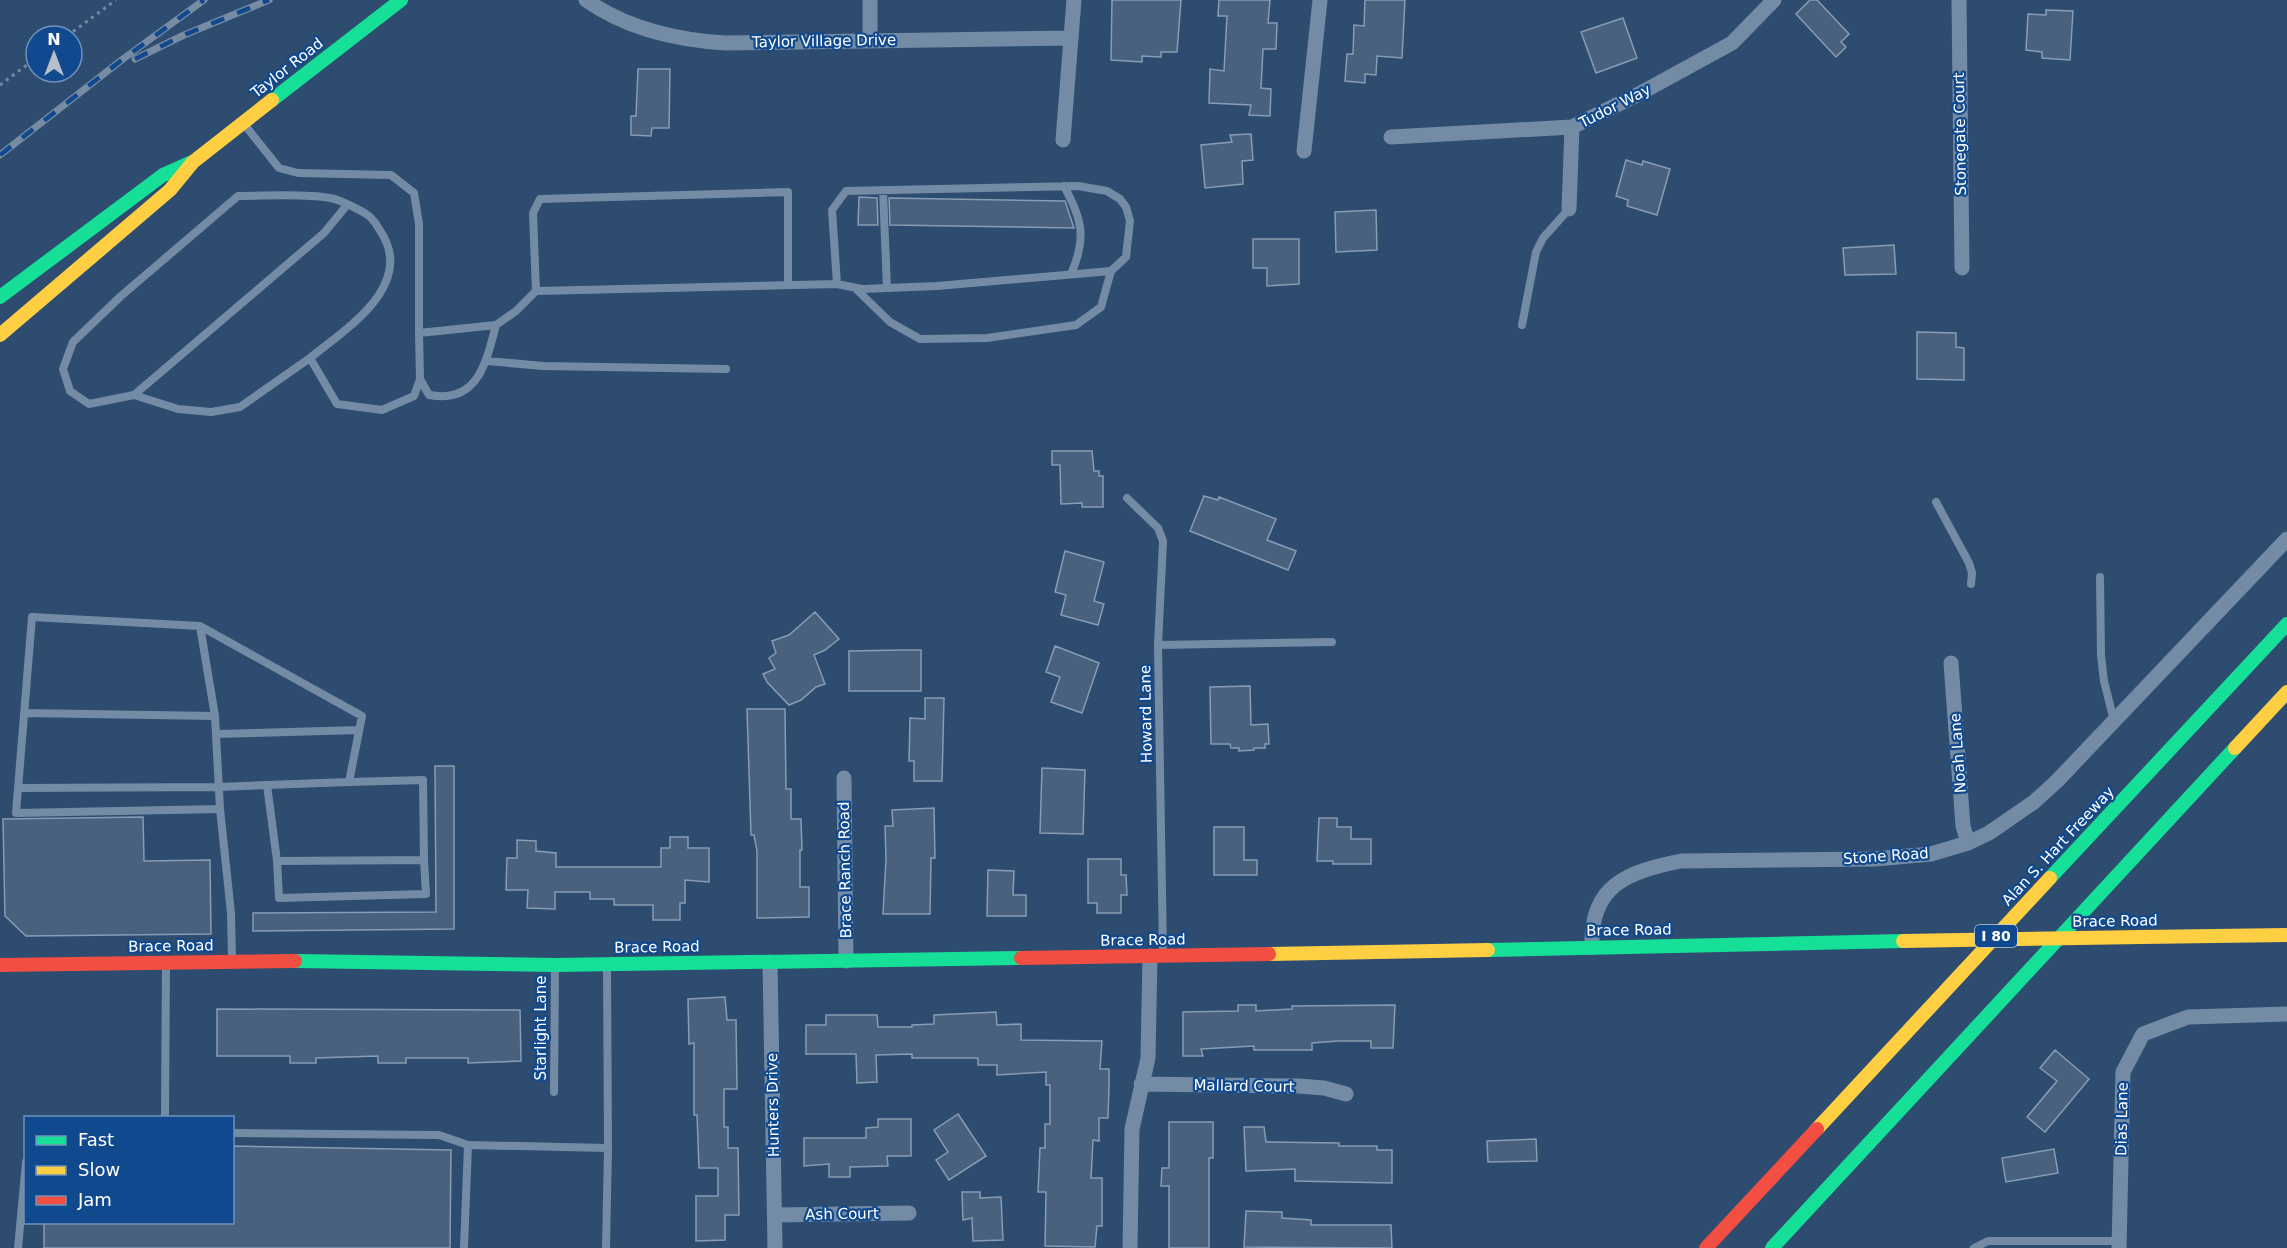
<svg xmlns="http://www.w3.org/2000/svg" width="2287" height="1248" font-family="'DejaVu Sans',sans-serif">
<rect width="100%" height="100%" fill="#2d4c70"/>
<path fill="#48617f" stroke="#889cb3" stroke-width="1.5" d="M1112 0H1181L1177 52H1161V57L1142 56V62L1111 60Z
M1219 0H1270L1268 23H1277L1276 49H1263L1261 88 1271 89 1270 116 1249 115 1251 105 1209 103 1210 69 1224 71 1227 16H1218Z
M1365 0H1405L1402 58 1377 56 1376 75 1365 74V83L1345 81 1347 54H1353L1354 25 1364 26Z
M1810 0H1817L1849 34 1841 42 1846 47 1836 57 1796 14Z
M2046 10 2073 11 2070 60 2042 58V52L2026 50 2028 14 2046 15Z
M1623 18 1637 58 1596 73 1581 32Z
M638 69H670L669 128H652L651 136 631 135V116H636Z
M1251 134 1253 160 1242 161 1243 184 1205 188 1201 145 1232 142 1230 135Z
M1626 160 1642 165 1643 161 1670 169 1657 215 1627 206 1628 200 1616 196Z
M859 197 877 198 878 225H858Z
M889 198 1065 201 1074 228 890 225Z
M1376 210 1377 250 1336 252 1335 212Z
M1253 239H1299V284L1267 286V268H1253Z
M1894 245 1896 274 1845 275 1843 248Z
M1917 332 1956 333V347L1964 348V380L1917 379Z
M1052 451H1092L1094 471H1099V476H1103V507H1082V503L1061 504 1060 465H1052Z
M1204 496 1218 500 1219 497 1276 519 1267 540 1296 551 1288 570 1190 531Z
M1065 551 1104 562 1094 601 1104 604 1098 625 1061 615 1066 595 1055 592Z
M815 612 839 639 825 650 814 655 825 684 816 687 801 700 789 705 767 682 763 674 775 669 769 658 776 653 772 641 789 635Z
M1055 646 1099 663 1082 713 1051 702 1060 677 1046 672Z
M902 650H921V691H849V651Z
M1250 686 1251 725 1268 724 1269 744H1265V748H1254V750L1239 751V748H1231L1230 744H1211L1210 687Z
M925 698H944L942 781H914V761H909L910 718 925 719Z
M747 709H785L786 789H791V819H801L802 850H800V887H809V917L757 918V851L754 835H751Z
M435 766H454V929L253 931V913L436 912Z
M1042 768 1085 770 1083 834 1040 833Z
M934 808 935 858H931L930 914H883L886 859 885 826H893L892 810Z
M143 817 144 861 210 860 211 934 26 936 5 916 3 819Z
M1319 818H1337V827H1351V839H1371V864H1333V861H1317Z
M1214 827H1244V860H1257V875H1214Z
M670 837H688V848H709V882L685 880V903H680V920H653V905H614V899H590V892H555V909L527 908 528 890H506L507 858H517V840L536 841V851L556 853V867H661V848H670Z
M1088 859H1121V875H1126L1127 895H1121V913H1097V903H1088Z
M988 870 1014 871 1013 895H1026V916H987Z
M725 997 727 1020H736L737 1089H724V1127H728V1148H738L739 1215H725V1240L696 1241V1196H718V1168H699L697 1115H694V1043L689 1044 688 999Z
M1238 1005H1256V1011L1292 1009V1006L1395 1005 1393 1048H1371V1041H1338L1312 1043V1050H1254V1046L1201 1049 1203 1056H1183V1012L1238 1011Z
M217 1009 520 1010 521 1061 468 1063V1058H406V1063H378V1056L316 1058V1063H290V1056H217Z
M996 1012 997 1025 1021 1024V1040L1102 1041 1100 1069H1109V1086L1108 1118H1099V1141L1093 1140 1091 1178H1102V1226H1097L1095 1247 1045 1246 1046 1192H1038L1040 1148H1045V1124H1050V1085H1046V1072L997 1075V1065H978V1058H912V1054L876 1055 877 1082 857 1083 856 1054H806V1025H826V1015H877L878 1027H912V1025L934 1024V1015Z
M2055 1050 2089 1079 2045 1132 2027 1117 2057 1081 2040 1068Z
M958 1114 986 1156 949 1180 936 1160 948 1152 934 1130Z
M878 1119H911V1156H887L888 1166 850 1167V1177H829V1164L804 1166V1138H866V1128L878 1127Z
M1169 1122H1213V1158H1209V1248H1169V1186H1161L1162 1168H1169Z
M1244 1127H1264L1266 1142 1339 1143V1146H1377V1150H1392V1183L1295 1181V1169L1246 1171Z
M1536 1139 1537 1161 1488 1162 1487 1141Z
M232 1146 451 1150 450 1248H44V1222H232Z
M2054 1149 2058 1173 2006 1182 2002 1158Z
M962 1192H980V1198L1001 1197 1003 1240 973 1241 972 1218 963 1220Z
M1246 1211 1282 1212V1218L1311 1220V1225H1391L1392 1248 1244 1247Z"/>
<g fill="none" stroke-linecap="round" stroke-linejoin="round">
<path stroke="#748ba5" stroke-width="3" stroke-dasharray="3 4.5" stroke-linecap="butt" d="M67 36 116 0
M0 85 36 58"/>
<path stroke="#748ba5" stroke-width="8" d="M244 124 279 168 298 173 391 175 414 193 419 224V333L496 325 516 311 536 291 837 284
M1064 186C1082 219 1087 238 1071 274
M883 190 887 288
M347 205 324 233 134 395 89 404 70 391 63 369 73 342 121 296 238 196C266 196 303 193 330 198 338 199 366 212 371 218 374 221 377 225 379 229 418 284 347 328 310 358L337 404 382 410 414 396 420 379
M855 288 890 322 920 339 987 338 1076 325 1101 307 1111 271 1126 257 1130 221 1126 207 1120 199 1107 191 1078 186 846 191 832 210 837 284 862 289 937 286 1111 271
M536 291 533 213 540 199 788 192V285
M1522 325 1536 252 1543 238 1569 209
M419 333 420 379 429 395C478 404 486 363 496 325
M487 361 543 366 726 369
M134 395 178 409 211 412 240 407 310 358
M1127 498 1158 528 1163 541 1158 645
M1936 502 1969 563 1972 573 1971 584
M2100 577 2101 655 2104 681 2114 721
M24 713 215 716 200 626
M215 716 220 809
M216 734 359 730
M18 788 219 787 267 785
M277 861 279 898 426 894 424 860
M1163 954 1158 645 1332 642
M232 960 231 913 220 809 16 813 32 617 200 626 362 716 349 782 267 785 277 861 424 860 423 780 349 782
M554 1092 555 966
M165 1118 166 964
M232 1133 439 1135 468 1145 608 1148 607 966
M18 1248 26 1162
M464 1248 468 1145
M606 1248 608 1148
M1974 1248 1988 1241H2119"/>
<path stroke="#748ba5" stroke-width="15" d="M586 0C627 29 675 40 725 43L1071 38
M870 0V40
M1959 0 1962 268
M1391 137 1572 127 1637 95 1732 43 1774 0
M1063 140 1074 0
M1304 151 1320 0
M1569 209 1572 127
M1951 663 1963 826 1968 843
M844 778 846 961
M1592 947C1590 885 1627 872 1681 861L1875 859 1931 854 1968 843 1989 833 2034 802 2057 781 2287 539
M770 962 775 1248
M1141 1084 1299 1086 1324 1088 1346 1094
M775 1215 909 1213
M1130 1248 1132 1129 1148 1058 1150 956
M2119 1248 2123 1072 2143 1034 2188 1017 2287 1014"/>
<path stroke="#16e098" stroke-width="14" d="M272 100 401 0
M0 297 163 175 190 163
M2050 878 2287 624
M1488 950 1903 941
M295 961 555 965 1021 958
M1772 1248 2235 748"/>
<path stroke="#ffcf43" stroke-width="14" d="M0 335 170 190 193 162 272 100
M2235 748 2287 692
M2142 937 2287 935
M1269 954 1488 950
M1817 1129 2050 878"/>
<path stroke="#f24e42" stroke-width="14" d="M1021 958 1269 954
M0 965 295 961
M1706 1248 1817 1129"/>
<defs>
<path id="rail" d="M135 59 184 35 269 0
M0 155 123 59 204 0"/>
</defs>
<use href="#rail" stroke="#778ca3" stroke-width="7"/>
<use href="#rail" stroke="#10498d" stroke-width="4.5" stroke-dasharray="14" stroke-linecap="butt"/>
<path stroke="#ffcf43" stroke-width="14" d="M1903 941 2142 937"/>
</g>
<g text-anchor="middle" stroke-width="4.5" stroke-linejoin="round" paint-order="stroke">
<rect fill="#10498d" stroke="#b7c8dd" stroke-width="1.5" x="1975" y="925" width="42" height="22" rx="4.5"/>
<g font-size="14" font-weight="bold" fill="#fff">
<text x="1996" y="941">I 80</text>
</g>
<g font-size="15" fill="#fff" stroke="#10498d">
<text transform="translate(824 41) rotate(-1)" y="5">Taylor Village Drive</text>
<text transform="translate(287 68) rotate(-38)" y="5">Taylor Road</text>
<text transform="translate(1615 106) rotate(-27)" y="5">Tudor Way</text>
<text transform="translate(1960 134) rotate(-91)" y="5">Stonegate Court</text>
<text transform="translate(1146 714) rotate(-91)" y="5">Howard Lane</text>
<text transform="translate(1958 753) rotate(-94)" y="5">Noah Lane</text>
<text transform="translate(2058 846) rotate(-47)" y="5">Alan S. Hart Freeway</text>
<text transform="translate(1886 856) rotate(-4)" y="5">Stone Road</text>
<text transform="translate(845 870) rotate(-91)" y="5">Brace Ranch Road</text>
<text transform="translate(2115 921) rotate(-1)" y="5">Brace Road</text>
<text transform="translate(1629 930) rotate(-1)" y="5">Brace Road</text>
<text transform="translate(1143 940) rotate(-1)" y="5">Brace Road</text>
<text transform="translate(171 946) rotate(-1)" y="5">Brace Road</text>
<text transform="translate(657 947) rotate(-1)" y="5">Brace Road</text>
<text transform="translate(541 1028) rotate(-90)" y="5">Starlight Lane</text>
<text transform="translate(1244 1086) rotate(1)" y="5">Mallard Court</text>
<text transform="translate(773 1105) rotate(-91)" y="5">Hunters Drive</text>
<text transform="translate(2122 1119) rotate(-89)" y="5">Dias Lane</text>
<text transform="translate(842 1214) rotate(-1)" y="5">Ash Court</text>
</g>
</g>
<rect x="24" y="1116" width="210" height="108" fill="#10498d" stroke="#7092bb" stroke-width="1.5"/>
<rect x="36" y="1136" width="30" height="9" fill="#16e098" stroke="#7092bb" stroke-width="1.5"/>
<text x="78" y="1146" font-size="18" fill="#ffffff">Fast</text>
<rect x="36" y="1166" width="30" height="9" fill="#ffcf43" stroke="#7092bb" stroke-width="1.5"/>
<text x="78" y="1176" font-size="18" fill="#ffffff">Slow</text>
<rect x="36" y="1196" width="30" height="9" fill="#f24e42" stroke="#7092bb" stroke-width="1.5"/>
<text x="78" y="1206" font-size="18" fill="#ffffff">Jam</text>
<g transform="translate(54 54)"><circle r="28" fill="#10498d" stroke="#7092bb" stroke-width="1.5"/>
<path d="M0-4.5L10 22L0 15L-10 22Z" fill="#b6c0cd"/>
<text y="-9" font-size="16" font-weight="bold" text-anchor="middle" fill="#ffffff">N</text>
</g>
</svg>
